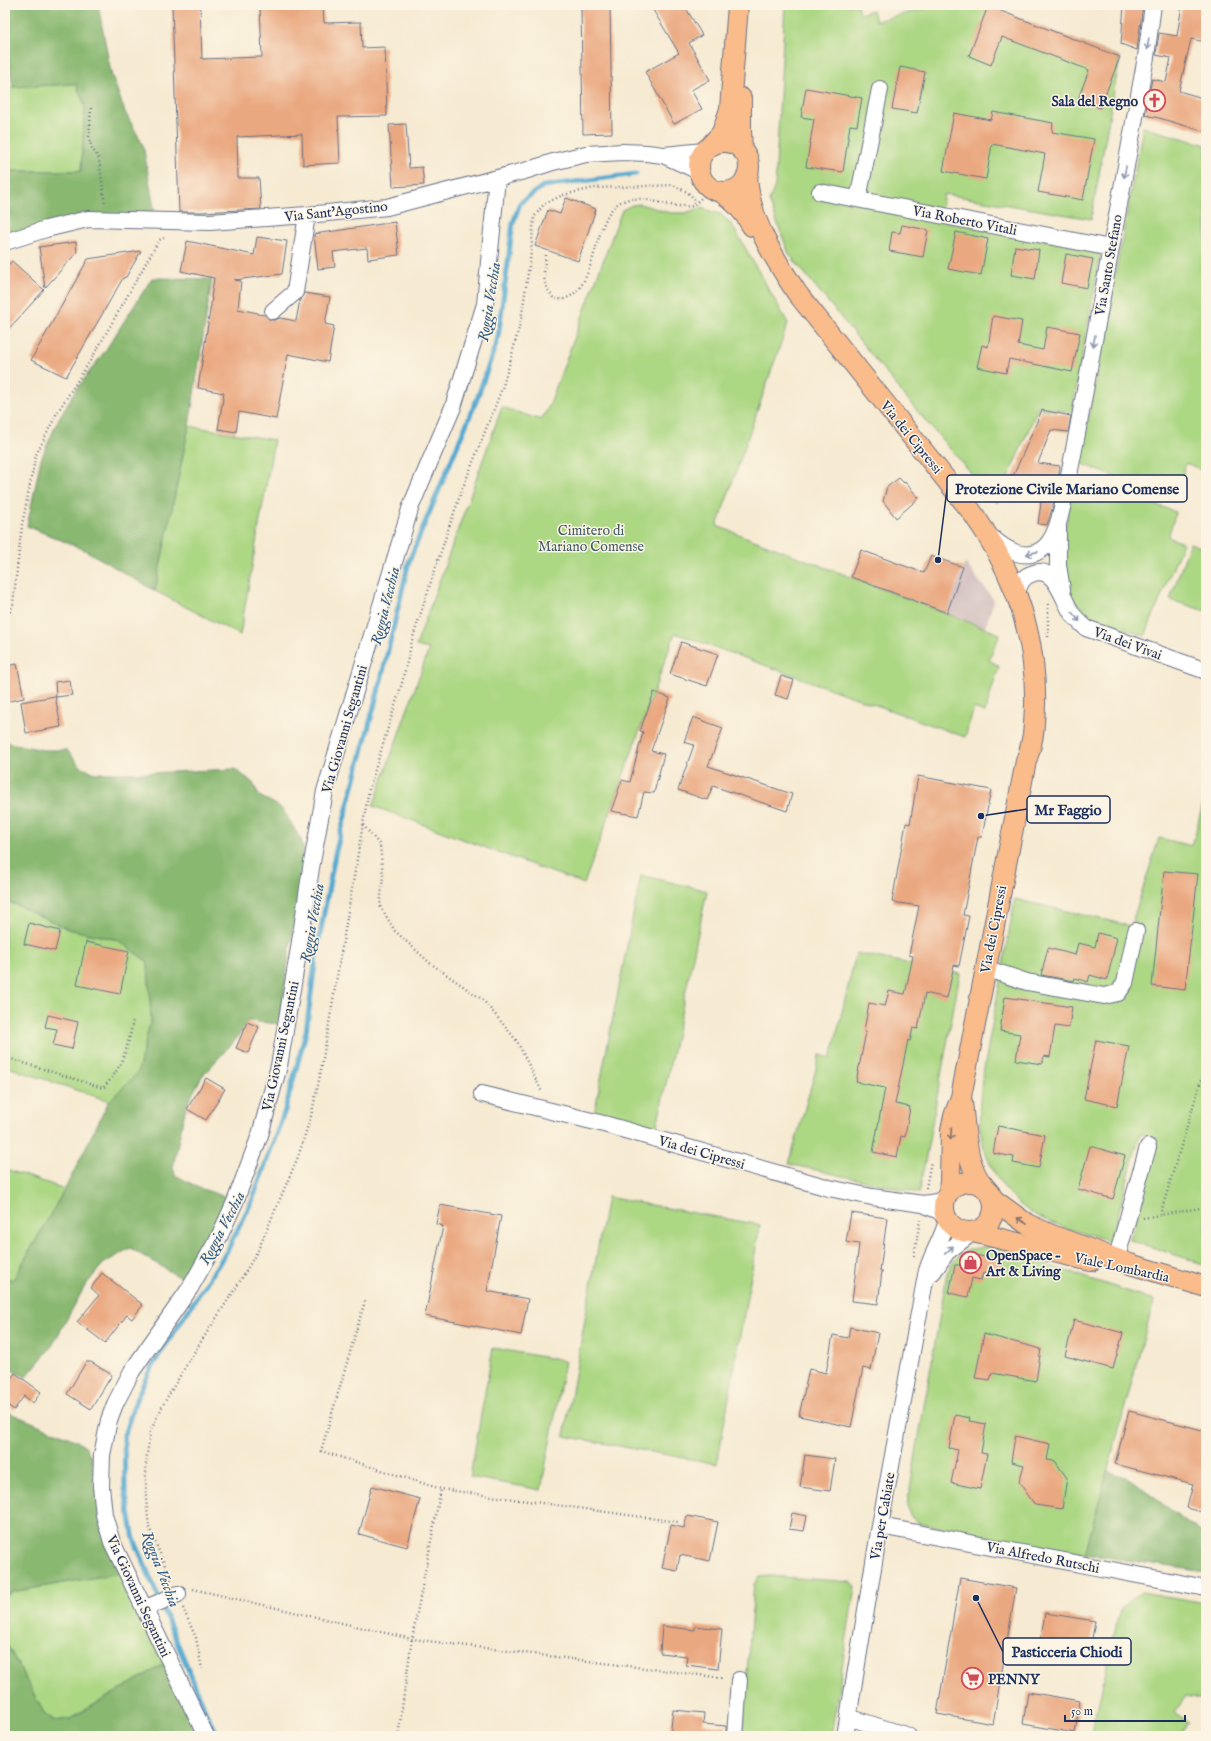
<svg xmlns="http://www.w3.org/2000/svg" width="1211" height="1741" font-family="'IM FELL English',serif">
<rect width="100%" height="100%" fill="#fcf5e5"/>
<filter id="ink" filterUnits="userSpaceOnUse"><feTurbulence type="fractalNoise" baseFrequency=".025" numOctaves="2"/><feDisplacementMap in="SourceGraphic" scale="8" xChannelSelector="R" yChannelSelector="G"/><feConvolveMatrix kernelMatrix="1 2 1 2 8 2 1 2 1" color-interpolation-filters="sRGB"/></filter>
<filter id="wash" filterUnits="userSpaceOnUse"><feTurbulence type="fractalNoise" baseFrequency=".012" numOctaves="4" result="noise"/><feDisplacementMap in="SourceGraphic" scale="16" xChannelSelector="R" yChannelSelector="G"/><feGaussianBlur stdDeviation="0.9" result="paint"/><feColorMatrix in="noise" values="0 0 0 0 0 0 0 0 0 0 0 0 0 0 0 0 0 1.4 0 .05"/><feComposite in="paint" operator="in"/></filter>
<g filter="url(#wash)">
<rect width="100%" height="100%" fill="#f6ead2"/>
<path fill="#d1bfbf" d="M965 563 994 600 985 628 947 613Z"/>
<path fill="#acd783" stroke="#648370" d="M785 5H858L860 14 873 10 876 21 940 5H988V7L1120 57 1091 219 944 194 939 220 1101 251 1072 412 1038 408 997 503 918 412 789 254 769 201 775 186Z
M76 84 85 106 81 171H13L5 168V89L13 87Z
M1143 127 1206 145V472L1186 463 1175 501 1080 463Z
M640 204 670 213H685L701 208 721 214 732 225 788 323 717 526 1000 634 989 660 999 666 985 712 974 708 965 737 675 633 584 884 373 806 429 649 416 646 502 407 541 420 549 406 622 210 632 205Z
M189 426 274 440 240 635 155 591Z
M1076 476 1176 512 1168 537 1183 543 1145 636 1093 617 1069 596 1062 541Z
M1190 543 1206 549V611L1170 600Z
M1206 792V1265L1130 1240 1158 1139 1140 1133 1111 1241C1088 1234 1064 1229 1041 1218 1010 1204 986 1168 981 1134 978 1116 980 1098 982 1080L1015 899 1131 926 1159 838 1192 846Z
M641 875 707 891 656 1130 594 1114Z
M5 902 12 903 68 929 118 940 148 962 151 1019 138 1072 109 1101 5 1066Z
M856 953 960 974 919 1193 789 1164 820 1055 831 1058Z
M5 1169 65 1189 13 1280 5 1277Z
M607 1197 760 1225 717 1464 564 1436Z
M983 1247H993L1154 1300 1085 1554 921 1524C913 1520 909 1516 907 1506L947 1273C956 1255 963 1250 983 1247Z
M493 1348 565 1361 541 1490 470 1477Z
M120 1573 164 1664 70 1719 55 1721 44 1713 5 1641V1597L12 1592Z
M770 1576 851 1582 855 1586 831 1736H742L754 1584 759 1577Z
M1141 1592 1206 1603V1700L1186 1696 1174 1713 1188 1723 1178 1736H1091L1120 1609Z"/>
<path fill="#89b871" stroke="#527468" d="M5 5H98L111 73 125 112 143 145 155 214 5 239V174L13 171H81L85 106 76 84 13 87 5 38Z
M152 278 212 279 189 426 155 591 85 550 27 526 41 459 59 418 76 390 105 351Z
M5 742 43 750H67L80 766 95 773H151L235 769 253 783 259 796 277 805 283 810 301 840 305 858V871L290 946 280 1024 247 1021 238 1037 202 1076 186 1106 173 1167 175 1175 199 1188 230 1198 211 1237 186 1281 130 1248 103 1264 85 1286 52 1346 26 1377 11 1370 5 1377V1277L13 1280 65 1189 109 1101 138 1072 151 1019 148 962 118 940 68 929 12 903 5 902Z
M5 1411 75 1440 86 1447 92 1459 93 1479 120 1573 12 1592 5 1597Z
M1107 1471 1126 1477 1206 1536V1572L1085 1554Z
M5 1641 44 1713 54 1721 70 1719 164 1664 199 1736H5Z"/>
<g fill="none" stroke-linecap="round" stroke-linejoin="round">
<path stroke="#54a9d0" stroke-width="5" d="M219 1736 208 1717 134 1539 125 1490 124 1435 137 1397 152 1366 227 1251 252 1201 285 1110 306 1032 316 956 335 854 381 680 409 561 477 399 498 338 513 223 520 203 543 186 636 174"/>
</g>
<g id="blocks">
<path fill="#eaa880" d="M172 5H200L202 59 262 57 260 7 323 5 324 23 361 22 362 48 385 47 387 116 338 117 340 163 303 165 302 134 237 137 238 178H259L261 209 201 212H179Z
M581 5H610L612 133 583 134Z
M650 5H684L702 35 689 43 710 80 691 90 702 109 674 124 645 72 679 53Z
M1124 5H1143L1137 50 1121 44Z
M1182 5H1206V42L1191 39 1179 91 1206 99V132L1159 118 1145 115 1152 79 1166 82 1171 58 1156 55 1159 33 1177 36Z
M988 6 1120 57 1100 108 1078 99 1089 70 1002 37 991 65 969 56Z
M900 67 925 72 917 113 892 109Z
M806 88 862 98 857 126 850 125 843 172 806 167 814 119 801 117Z
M993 112 1053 123 1052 132 1094 139 1083 200 1038 192 1045 154 992 144 986 179 943 171 954 113 991 120Z
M406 124 409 168 422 167 424 185 393 187 389 125Z
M566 198 596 209 578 261 535 246 548 210 560 214Z
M395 222 399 255 368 259 367 248 333 252 335 267 318 269 314 234Z
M902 225 928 230 923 257 889 251 892 232 900 233Z
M956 232 988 239 981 275 948 269Z
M257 237 287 241 282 274 234 280 241 281 238 309 258 313V314L265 315 270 320H275L280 318 296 321 300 300 304 293 330 297 325 324 334 326 328 362 288 354 276 419 239 412 236 432 218 429 224 393 198 388 212 298H211L214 278 181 271 187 241 254 255Z
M76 242 77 252 45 288 39 247Z
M1015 246 1039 250 1035 279 1011 275Z
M141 251 126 277 123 278 66 377 31 360 88 259Z
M1066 254 1093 259 1087 288 1061 283Z
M12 261 44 290 5 333V269Z
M993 316 1022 321 1018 345 1043 350 1047 327 1080 333 1072 372 1009 359 1006 373 977 367 982 345 988 347Z
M1042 410 1071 416 1068 432 1051 430 1038 463 1060 466 1053 506 1047 525 1038 524 1042 496 1011 481Z
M899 478 904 483 905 482 919 498 896 518 883 501 887 487Z
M861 550 924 573 931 556 963 567 947 613 851 577Z
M681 642 718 654 707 686 670 674Z
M17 664 24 698 5 702V666Z
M781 676 794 680 788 699 775 695Z
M70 680 72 695 56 697 55 682Z
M654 692 670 698 651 751 664 754 654 793 644 792 638 816 611 811 622 780 630 782 643 732 640 731Z
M55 696 61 727 26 733 21 702Z
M693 717 723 728 708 766 792 794 787 811 713 786 707 800 678 790 694 745 684 742Z
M918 776 991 790 982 837H978L963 915 969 916 959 966 954 965 947 998 925 993 918 1029 913 1028 910 1041 908 1040 895 1104 910 1107 905 1137 901 1136 897 1157 873 1152 885 1088 856 1082 866 1032 864 1031 869 1003 885 1006 889 991 905 994 913 956 909 955 919 906 892 902 906 823 910 824Z
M1164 871 1198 874 1185 990 1152 986Z
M29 923 60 931 55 951 24 944Z
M1098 933 1117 938 1107 980 1090 975 1088 982 1075 978 1074 981 1041 975 1048 948 1075 955 1078 943 1095 947Z
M86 942 129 951 120 994 77 985Z
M1005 997 1072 1007 1069 1028 1055 1026 1050 1057 1044 1056 1042 1064 1016 1060 1020 1034 1000 1031Z
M48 1015 78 1022 72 1049 53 1045 57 1029 45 1027Z
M247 1022 259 1027 248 1053 236 1048Z
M1096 1040 1129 1046 1117 1106 1084 1099Z
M206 1078 225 1089 206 1120 187 1109Z
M998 1126 1045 1135 1039 1168 1013 1163 1014 1157 993 1153Z
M1090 1146 1125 1156 1113 1199 1078 1189Z
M440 1205 501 1216 487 1291 528 1299 521 1335 425 1316 443 1226 436 1224Z
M851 1213 887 1218 880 1271H882L878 1304 852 1301 859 1244 846 1242Z
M975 1255 1004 1261 1001 1276 983 1273 981 1280 972 1278 968 1297 949 1293 955 1265H959Z
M102 1273 143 1305 132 1319 127 1315 105 1343 77 1322 99 1295 91 1288Z
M1074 1320 1123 1333 1113 1369 1065 1356Z
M850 1327 878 1333 871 1370 863 1368 851 1427 799 1416 809 1369 826 1373 833 1335 848 1338Z
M984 1334 1041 1349 1036 1381 992 1373 990 1380 975 1378Z
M86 1362H91L112 1375 91 1409 67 1394Z
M15 1373 41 1392 33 1403 24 1396 14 1410 5 1403V1387Z
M1129 1411 1206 1431V1513L1187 1508 1193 1484 1115 1464Z
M955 1415 970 1418 969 1421 986 1424 981 1453 987 1454 980 1489 951 1483 958 1450 949 1448Z
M1015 1436 1050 1444 1047 1460 1055 1461 1067 1478 1062 1509 1035 1505 1019 1482 1024 1465 1011 1462Z
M805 1455 835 1459 830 1491 800 1487Z
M372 1486 420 1499 407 1547 359 1534Z
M792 1513 807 1516 804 1531 789 1529Z
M687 1516 718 1522 710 1561 680 1555 677 1571 662 1568 671 1525 684 1528Z
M960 1578 1016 1588 993 1724 937 1714Z
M1045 1613 1095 1621 1090 1650 1040 1642Z
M662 1626 695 1630V1626L722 1629 718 1669 686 1665 687 1656 660 1653Z
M1028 1692 1080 1701 1075 1733 1023 1724Z
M673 1710 704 1713 703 1724 726 1726V1736H670Z"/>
</g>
</g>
<g filter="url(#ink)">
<use href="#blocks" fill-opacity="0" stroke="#687087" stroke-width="1"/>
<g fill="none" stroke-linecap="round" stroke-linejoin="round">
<defs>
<path id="minor" d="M665 155 704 151
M820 192 1111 248
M858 199 880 89
M5 242 46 229 88 219 210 222 307 215 387 207 528 170 553 162 586 154 623 152 647 153 663 155 692 168 699 173
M273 311 295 292 307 215
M1058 527V565L1062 590
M990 536C1006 550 1027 564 1046 546 1060 531 1062 504 1067 484 1075 447 1081 411 1088 374 1107 268 1127 162 1146 57L1153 5
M1017 593C1020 582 1023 576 1034 573 1056 566 1063 601 1073 615 1077 620 1082 624 1086 628L1206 671
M985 968 1027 982 1104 996 1118 993 1125 983 1136 931
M482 1094 604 1124 829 1188 872 1197 923 1204 937 1202 946 1197
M1116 1260 1148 1147
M933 1272 947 1252 973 1232
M880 1526 1206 1588
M144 1609 178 1594
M848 1717 908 1736
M206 1736 112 1542 104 1515 101 1486 102 1455 109 1420 115 1404 132 1371 190 1288 219 1237 235 1202 260 1135 279 1066 299 948 311 868 325 791 411 506 453 407 485 304 497 178
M735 1736 739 1680
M845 1736 880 1526 926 1275C930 1255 944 1238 947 1219L939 1211 923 1204"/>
<path id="major" d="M741 98V131L742 150
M699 167a25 25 0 1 1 50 0a25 25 0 1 1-50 0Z
M712 144 722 133 730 109 738 5
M747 176C749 219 774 258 797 293L972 512C1013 570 1037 633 1035 705 1034 726 1034 741 1026 761L961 1097 954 1116 951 1131 950 1181 949 1191
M721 192C735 201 744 211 752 226
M962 1102C965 1127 966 1168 984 1186
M944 1207a25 25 0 1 1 50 0a25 25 0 1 1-50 0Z
M994 1200 1027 1224 1054 1236 1130 1264 1206 1287
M973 1232 1091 1261"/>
</defs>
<use href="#minor" stroke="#687087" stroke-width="18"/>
<use href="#major" stroke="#687087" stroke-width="22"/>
<path stroke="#687087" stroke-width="2.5" stroke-dasharray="1 3" stroke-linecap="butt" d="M91 108 89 138 92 148 99 159 105 205
M546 255C543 275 542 283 554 299 558 299 563 300 566 298 596 288 593 226 615 206 634 189 662 207 683 206 686 206 689 207 692 206 696 203 700 199 704 196
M5 623 13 604 22 525 36 455 57 413 95 353 159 240 164 238
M1048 637V604
M363 825 380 845 383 876 380 906 395 931 430 963 483 1000 517 1041 542 1092
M5 1057 103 1088C122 1069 129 1045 133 1019
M926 1188 931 1161
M1160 1215 1206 1064
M1143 1218 1206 1207
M914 1256 920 1220
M365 1301 321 1451 441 1489 678 1522
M171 1580 149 1527 146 1499V1463L150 1432 164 1403 193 1354 239 1283 258 1250 298 1157 311 1116 320 1076 369 789 402 683 413 637 448 530 462 490 503 386 510 362 521 320 531 253 534 217 544 204 563 195 594 188 673 185 687 192 697 201
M193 1589 412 1639 724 1678
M183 1608 196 1638 202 1669
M398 1736 412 1639 441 1489"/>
<use href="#minor" stroke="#fff" stroke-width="16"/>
<use href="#major" stroke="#fabc8b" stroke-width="20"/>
</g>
<defs><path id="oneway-shaft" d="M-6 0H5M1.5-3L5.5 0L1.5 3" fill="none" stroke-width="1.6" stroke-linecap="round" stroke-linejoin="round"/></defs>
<g stroke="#8d97ae">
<use href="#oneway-shaft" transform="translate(1148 44) rotate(98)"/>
<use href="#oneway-shaft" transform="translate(1125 172) rotate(100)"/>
<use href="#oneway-shaft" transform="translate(1094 341) rotate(100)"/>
<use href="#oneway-shaft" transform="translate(1032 553) rotate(167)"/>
<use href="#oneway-shaft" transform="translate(1076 617) rotate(49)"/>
<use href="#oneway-shaft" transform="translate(949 1250) rotate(-43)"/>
</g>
<g stroke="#7f6e72">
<use href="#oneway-shaft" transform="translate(951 1134) rotate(94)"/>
<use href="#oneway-shaft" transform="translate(1022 1221) rotate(-148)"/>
</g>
</g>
<defs>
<symbol id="church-ring" viewBox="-11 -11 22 22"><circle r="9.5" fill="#fcf5e5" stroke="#d1495b" stroke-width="1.5"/><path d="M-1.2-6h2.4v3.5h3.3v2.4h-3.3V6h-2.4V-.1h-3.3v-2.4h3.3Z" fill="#d1495b"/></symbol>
<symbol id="shop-ring" viewBox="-11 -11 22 22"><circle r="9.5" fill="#fcf5e5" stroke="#d1495b" stroke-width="1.5"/><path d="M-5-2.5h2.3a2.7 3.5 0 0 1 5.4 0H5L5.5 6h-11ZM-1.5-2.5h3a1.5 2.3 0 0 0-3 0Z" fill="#d1495b"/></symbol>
<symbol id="supermarket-ring" viewBox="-11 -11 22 22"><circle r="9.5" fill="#fcf5e5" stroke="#d1495b" stroke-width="1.5"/><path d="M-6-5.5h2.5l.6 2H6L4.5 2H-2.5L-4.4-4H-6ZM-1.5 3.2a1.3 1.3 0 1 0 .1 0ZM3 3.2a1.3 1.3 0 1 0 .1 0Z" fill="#d1495b"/></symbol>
</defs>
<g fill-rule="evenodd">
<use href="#church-ring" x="1142" y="88" width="25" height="25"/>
<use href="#shop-ring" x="958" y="1250" width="25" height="25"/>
<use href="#supermarket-ring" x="960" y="1666" width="25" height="25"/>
</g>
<g text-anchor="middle" stroke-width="3" stroke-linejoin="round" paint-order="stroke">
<g font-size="14" font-weight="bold" fill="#1b2f5e" stroke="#fcf5e5" text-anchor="start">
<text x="1138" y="106" text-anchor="end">Sala del Regno</text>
<text x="986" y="1260">OpenSpace –<tspan x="986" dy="16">Art &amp; Living</tspan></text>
<text x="988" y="1684">PENNY</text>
</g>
<g font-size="14" fill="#1b2f5e" stroke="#fcf5e5">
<text transform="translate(336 211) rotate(-6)" y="5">Via Sant'Agostino</text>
<text transform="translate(965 220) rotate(11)" y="5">Via Roberto Vitali</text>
<text transform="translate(1108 265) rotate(-80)" y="5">Via Santo Stefano</text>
<text transform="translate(912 437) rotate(51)" y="5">Via dei Cipressi</text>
<text transform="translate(1128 643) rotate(20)" y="5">Via dei Vivai</text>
<text transform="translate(344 729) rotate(-74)" y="5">Via Giovanni Segantini</text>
<text transform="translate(993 929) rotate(-79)" y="5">Via dei Cipressi</text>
<text transform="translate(280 1046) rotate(-78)" y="5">Via Giovanni Segantini</text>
<text transform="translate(702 1152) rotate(16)" y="5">Via dei Cipressi</text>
<text transform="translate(1122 1267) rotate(12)" y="5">Viale Lombardia</text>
<text transform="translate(882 1516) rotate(-80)" y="5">Via per Cabiate</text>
<text transform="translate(1043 1557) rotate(11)" y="5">Via Alfredo Rutschi</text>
<text transform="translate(139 1596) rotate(65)" y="5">Via Giovanni Segantini</text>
</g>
<g font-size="14" fill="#3f5967" stroke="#fcf5e5">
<text x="591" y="535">Cimitero di<tspan x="591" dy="16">Mariano Comense</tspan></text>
</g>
<g font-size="15" font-style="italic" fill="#2f5a86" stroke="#fcf5e5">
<text transform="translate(489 302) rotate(-81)" y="5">Roggia Vecchia</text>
<text transform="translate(385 606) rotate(-76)" y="5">Roggia Vecchia</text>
<text transform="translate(312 923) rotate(-80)" y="5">Roggia Vecchia</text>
<text transform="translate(222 1228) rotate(-62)" y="5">Roggia Vecchia</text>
<text transform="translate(161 1569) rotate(69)" y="5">Roggia Vecchia</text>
</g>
</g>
<path fill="none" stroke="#1b2f5e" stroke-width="1.5" d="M938 560L947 489M981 816L1027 809M976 1598L1003 1652"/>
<g fill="#1b2f5e" stroke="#fcf5e5" stroke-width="1.5">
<circle cx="938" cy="560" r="4"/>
<circle cx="981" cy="816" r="4"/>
<circle cx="976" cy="1598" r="4"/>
</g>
<g fill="#fcf5e5" stroke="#1b2f5e" stroke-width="1.5">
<rect x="947" y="475" width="240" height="27" rx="4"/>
<rect x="1027" y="796" width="83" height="27" rx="4"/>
<rect x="1003" y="1638" width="128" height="27" rx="4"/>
</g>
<g font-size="15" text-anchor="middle" font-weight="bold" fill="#1b2f5e">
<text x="1067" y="494">Protezione Civile Mariano Comense</text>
<text x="1068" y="815">Mr Faggio</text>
<text x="1067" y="1657">Pasticceria Chiodi</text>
</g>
<rect width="1211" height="1741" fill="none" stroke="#fcf5e5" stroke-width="20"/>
<path d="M1065 1715v6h120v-6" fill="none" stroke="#1b2f5e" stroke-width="2"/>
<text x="1071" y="1715" font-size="12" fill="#1b2f5e" stroke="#fcf5e5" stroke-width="3" paint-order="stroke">50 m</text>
</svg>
